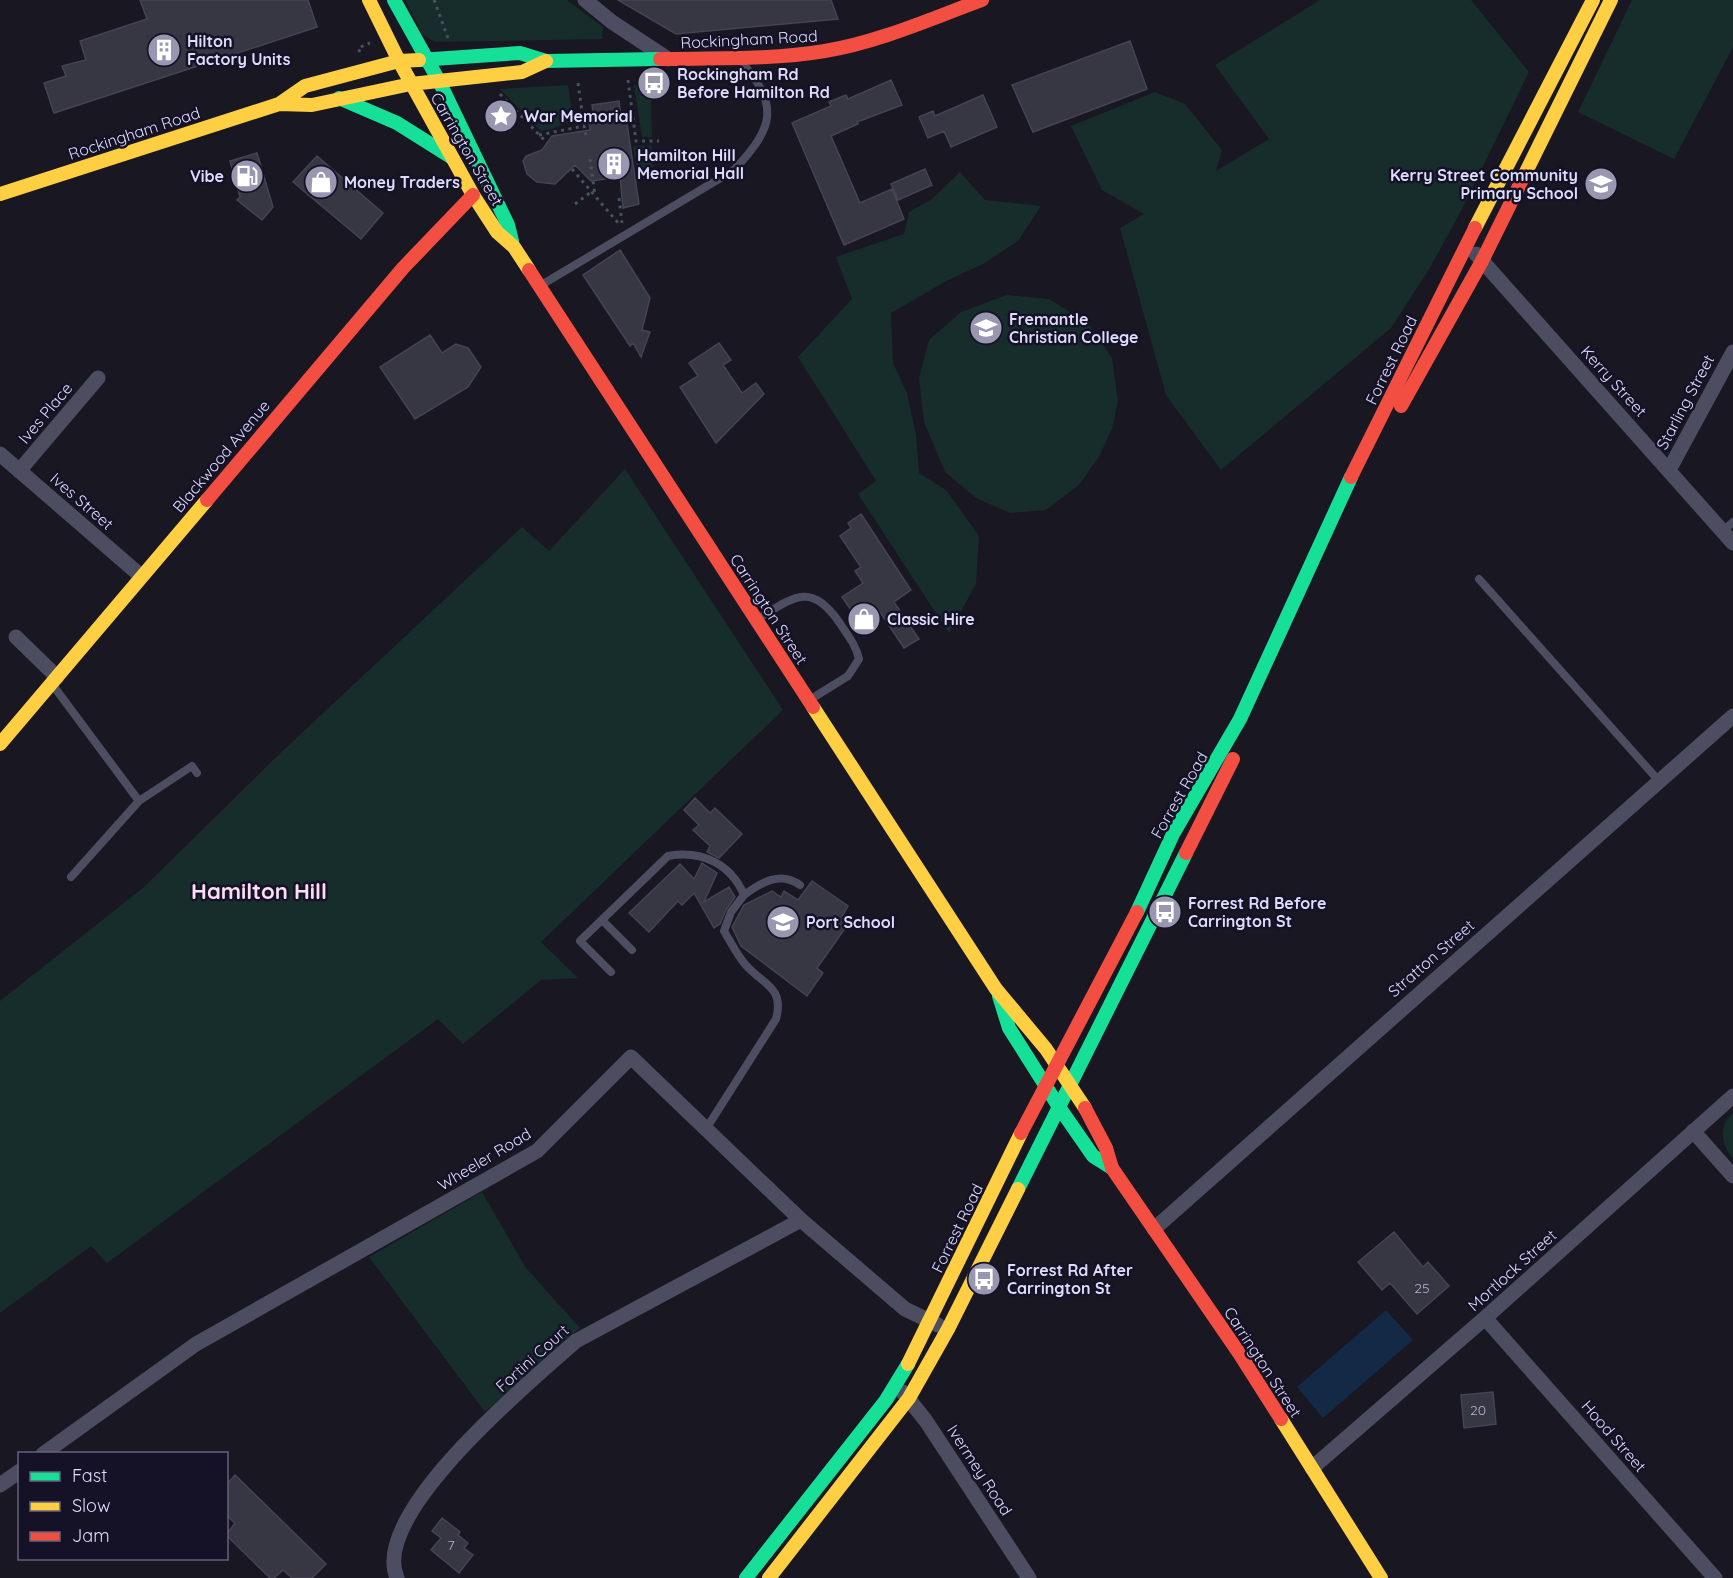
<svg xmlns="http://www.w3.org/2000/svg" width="1733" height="1578" font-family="Quicksand,sans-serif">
<rect width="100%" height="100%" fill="#181722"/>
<path fill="#162d2c" d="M405 0H567L603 27 602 39 436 42 423 35Z
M1320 0H1471L1529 72 1462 209 1431 266 1391 328 1221 470 1166 395 1120 228 1144 214 1102 190 1071 126 1155 92 1185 104 1222 150 1216 171 1269 139 1215 65Z
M1632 0H1733V47L1674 159 1578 112Z
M568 85 573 120 552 129 541 131 500 89Z
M634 85 651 86 652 137H642Z
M633 146H652L653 181 638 176Z
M960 172 985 200 1041 206 1018 241 983 264 948 280 891 313 893 363 907 393 916 435 919 473 946 490 979 536 976 584 949 633 858 494 876 481 798 357 852 299 836 257 904 234 909 212 932 199Z
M1007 295 1049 299 1088 323 1112 358 1118 402 1112 428 1100 455 1079 485 1046 510 1010 513 976 498 945 472 924 422 919 378 929 340 961 312Z
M625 469 783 710 541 942 578 978 541 980 463 1044 438 1019 107 1263 91 1246 0 1313V1001L144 887 275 758 522 527 549 551Z
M1733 1113V1158C1721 1145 1718 1126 1733 1113Z
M482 1192 526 1268 580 1328 485 1412 369 1257Z"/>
<path fill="#142945" d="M1386 1310 1413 1340 1323 1418 1297 1387Z"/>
<path fill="#373643" stroke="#454354" stroke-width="1.5" d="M140 0H308L317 27 54 113 44 83 66 76 62 66 86 60 80 41 147 19Z
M618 0H831L838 19 676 34Z
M1130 41 1147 89 1033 132 1012 85Z
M891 80 902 105 857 122 858 124 831 136 860 203 892 189 904 219 844 245 792 123 831 106 829 102 846 95 848 99Z
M983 95 997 127 951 147 944 131 928 138 919 117 933 111 935 116Z
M619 101 621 117H626L639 204 623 208 620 177 591 181 575 165 555 184 537 182 527 174 523 161 526 156 542 150 552 136 590 130 589 122 594 121 592 105Z
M257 153 273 207 262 220 237 200 240 197 230 161Z
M317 156 383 213 361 239 293 182Z
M925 169 932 185 898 200 891 184Z
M620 250 650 298 642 330 650 332 641 357 633 343 630 346 583 275Z
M430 335 442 353 456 344 468 348 481 367 468 387 415 419 380 367Z
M719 343 731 360 723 365 742 393 756 383 764 394 716 443 680 387 698 376 689 363Z
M861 514 911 590 894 602 919 639 904 648 880 612 861 625 842 597 863 583 855 571 861 567 840 536 851 528 848 523Z
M695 798 710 813 715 808 742 834 719 858 707 852 710 846 693 830 699 825 684 810Z
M702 863 717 873 704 902 729 887 735 897 726 910 720 924 714 928 694 893 682 905 678 901 649 932 629 913 680 864 694 879Z
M812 881 848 906 843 915 851 920 817 968 823 973 807 996 741 946 732 927 744 905 772 891 781 897 784 891 798 900Z
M1394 1232 1423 1267 1428 1262 1449 1286 1417 1314 1390 1283 1382 1290 1358 1262Z
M1493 1392 1496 1424 1464 1428 1461 1395Z
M235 1475 326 1564 312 1578H292L283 1570 274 1578H270L226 1535 235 1523 226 1515V1485Z
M442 1518 460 1532 458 1535 468 1543 464 1548 473 1555 459 1573 431 1550 441 1538 432 1531Z"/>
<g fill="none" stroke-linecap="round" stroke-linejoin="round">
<path stroke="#47525e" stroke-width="3" stroke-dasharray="3 4.5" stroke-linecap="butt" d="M434 0 448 38
M360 52 358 48 370 43
M628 80 636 141H659
M578 83 584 126
M500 94 547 143
M539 135 584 126 586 135
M590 159 595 195
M572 169 619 224
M619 198 622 223
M575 204 591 192"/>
<path stroke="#4d4d62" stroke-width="8" d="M543 284 734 170C774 127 780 107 741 61
M1723 531 1733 522
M1479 579 1659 781
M758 619C793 597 811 581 839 622 847 634 856 645 859 659L848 676 811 699
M52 684 139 801
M71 877 139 801 192 766 197 773
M744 895C762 882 780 871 800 885
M602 920 632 950
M611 972 580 941 668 856C702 850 731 864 744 895L731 912 724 931C730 941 736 953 744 963 762 985 785 986 776 1019L706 1129"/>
<path stroke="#4d4d62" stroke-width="15" d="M585 0 612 22 668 59
M1476 254 1733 543
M0 454 141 576
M1669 470 1733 352
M19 471 98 378
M16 637 57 677
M1693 1131 1733 1176
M1154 1229 1733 716
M1485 1318 1715 1578
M903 1392 926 1421 1029 1578
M43 1454 196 1344 537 1151 631 1057 801 1220 905 1309 938 1325
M1312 1468 1485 1318 1733 1096
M0 1485 20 1471
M397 1578C369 1514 532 1380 576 1341L801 1220"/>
<path stroke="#16e098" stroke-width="14" d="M394 0 439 81 508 225 512 241
M419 60 520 53 546 61 660 59
M339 98 397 123 451 157
M1137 912 1173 834 1240 719 1351 477
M999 996 1009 1028 1059 1107 1093 1156 1112 1168
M1018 1189 1186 853
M746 1578 886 1400 908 1364"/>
<path stroke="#ffcf43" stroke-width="14" d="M369 0 399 61 473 195 497 232 514 247 529 270
M279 104 312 105 411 84 522 72 546 61
M1524 176 1611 0
M0 194 279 104 305 86 399 61 419 60
M1475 228 1593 0
M813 707 996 989 1046 1049 1085 1108
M0 744 207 500
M908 1364 1021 1133
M1281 1419 1381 1578
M769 1578 909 1398 948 1329 1018 1189"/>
<path stroke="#f24e42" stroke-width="14" d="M660 59C714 58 771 60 825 51 879 42 930 19 982 0
M529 270 813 707
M1401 406 1482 261 1524 176
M1351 477 1475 228
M207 500 403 268 473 195
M1186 853 1233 759
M1085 1108 1106 1148 1112 1168 1239 1353 1281 1419
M1021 1133 1137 912"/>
</g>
<defs>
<symbol id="building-disc" viewBox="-11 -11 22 22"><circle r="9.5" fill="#9997af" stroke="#151227"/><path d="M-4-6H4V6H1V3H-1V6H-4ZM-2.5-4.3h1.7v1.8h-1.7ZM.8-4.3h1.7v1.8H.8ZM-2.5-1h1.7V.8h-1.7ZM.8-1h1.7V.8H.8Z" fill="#fff"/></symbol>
<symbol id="bus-disc" viewBox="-11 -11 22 22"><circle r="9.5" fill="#9997af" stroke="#151227"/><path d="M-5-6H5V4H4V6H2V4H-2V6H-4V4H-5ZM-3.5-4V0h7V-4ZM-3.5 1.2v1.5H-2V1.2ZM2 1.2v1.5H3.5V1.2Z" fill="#fff"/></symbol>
<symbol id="sight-disc" viewBox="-11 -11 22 22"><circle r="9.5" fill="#9997af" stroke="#151227"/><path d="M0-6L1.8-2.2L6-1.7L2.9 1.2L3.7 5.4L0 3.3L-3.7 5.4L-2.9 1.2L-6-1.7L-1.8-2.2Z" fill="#fff"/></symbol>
<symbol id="fuel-disc" viewBox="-11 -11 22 22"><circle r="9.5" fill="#9997af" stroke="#151227"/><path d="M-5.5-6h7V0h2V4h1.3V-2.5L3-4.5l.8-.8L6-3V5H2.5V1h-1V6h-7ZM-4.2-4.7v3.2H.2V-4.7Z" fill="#fff"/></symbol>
<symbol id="shop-disc" viewBox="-11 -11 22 22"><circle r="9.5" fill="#9997af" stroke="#151227"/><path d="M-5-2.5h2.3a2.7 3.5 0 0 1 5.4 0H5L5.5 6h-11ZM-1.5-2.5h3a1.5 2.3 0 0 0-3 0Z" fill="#fff"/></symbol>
<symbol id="school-disc" viewBox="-11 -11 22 22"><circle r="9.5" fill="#9997af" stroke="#151227"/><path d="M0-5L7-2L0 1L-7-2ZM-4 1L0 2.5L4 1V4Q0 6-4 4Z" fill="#fff"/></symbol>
</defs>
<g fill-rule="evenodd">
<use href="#building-disc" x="145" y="31" width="38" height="38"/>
<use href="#bus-disc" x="635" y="64" width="38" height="38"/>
<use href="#sight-disc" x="482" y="97" width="38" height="38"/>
<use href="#building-disc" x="595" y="145" width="38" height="38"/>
<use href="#fuel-disc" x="228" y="157" width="38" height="38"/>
<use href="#shop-disc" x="302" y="163" width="38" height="38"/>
<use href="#school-disc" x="1582" y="165" width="38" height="38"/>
<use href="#school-disc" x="967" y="309" width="38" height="38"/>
<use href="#shop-disc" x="845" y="600" width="38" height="38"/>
<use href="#bus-disc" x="1146" y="893" width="38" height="38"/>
<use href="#school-disc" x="764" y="903" width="38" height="38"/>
<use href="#bus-disc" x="965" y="1260" width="38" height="38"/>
</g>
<g text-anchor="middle" stroke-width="5" stroke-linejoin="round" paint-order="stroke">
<g font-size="14" fill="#b4b2cd">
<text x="1422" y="1293">25</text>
<text x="1478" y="1415">20</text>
<text x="451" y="1550">7</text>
</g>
<g font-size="16" fill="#dedcfb" stroke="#151227">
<text transform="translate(749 39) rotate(-3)" y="6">Rockingham Road</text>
<text transform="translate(134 133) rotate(-18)" y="6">Rockingham Road</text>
<text transform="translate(467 149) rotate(60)" y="6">Carrington Street</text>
<text transform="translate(1391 360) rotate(-64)" y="6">Forrest Road</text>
<text transform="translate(1614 381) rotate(48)" y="6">Kerry Street</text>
<text transform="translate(1685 402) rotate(-62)" y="6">Starling Street</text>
<text transform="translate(45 413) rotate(-50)" y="6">Ives Place</text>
<text transform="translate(221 456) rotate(-50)" y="6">Blackwood Avenue</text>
<text transform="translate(82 501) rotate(41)" y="6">Ives Street</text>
<text transform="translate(769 609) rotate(57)" y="6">Carrington Street</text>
<text transform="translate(1179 795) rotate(-60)" y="6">Forrest Road</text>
<text transform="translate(1431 958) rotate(-41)" y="6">Stratton Street</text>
<text transform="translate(484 1159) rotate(-31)" y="6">Wheeler Road</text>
<text transform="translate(957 1228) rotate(-64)" y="6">Forrest Road</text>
<text transform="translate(1512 1270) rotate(-42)" y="6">Mortlock Street</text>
<text transform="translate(532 1358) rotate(-42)" y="6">Fortini Court</text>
<text transform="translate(1263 1362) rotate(57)" y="6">Carrington Street</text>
<text transform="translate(1614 1436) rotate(49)" y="6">Hood Street</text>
<text transform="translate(980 1470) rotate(57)" y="6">Ivermey Road</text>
</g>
<g font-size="16" font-weight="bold" fill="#dedcfb" stroke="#151227" text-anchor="start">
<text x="187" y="47">Hilton<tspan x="187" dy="18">Factory Units</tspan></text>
<text x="677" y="80">Rockingham Rd<tspan x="677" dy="18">Before Hamilton Rd</tspan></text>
<text x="524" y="122">War Memorial</text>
<text x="637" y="161">Hamilton Hill<tspan x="637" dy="18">Memorial Hall</tspan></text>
<text x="1578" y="181" text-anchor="end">Kerry Street Community<tspan x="1578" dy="18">Primary School</tspan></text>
<text x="224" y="182" text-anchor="end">Vibe</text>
<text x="344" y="188">Money Traders</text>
<text x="1009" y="325">Fremantle<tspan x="1009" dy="18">Christian College</tspan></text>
<text x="887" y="625">Classic Hire</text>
<text x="1188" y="909">Forrest Rd Before<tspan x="1188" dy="18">Carrington St</tspan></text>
<text x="806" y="928">Port School</text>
<text x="1007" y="1276">Forrest Rd After<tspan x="1007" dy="18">Carrington St</tspan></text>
</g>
<g font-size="22" font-weight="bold" fill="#fcdef2" stroke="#151227">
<text x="259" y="899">Hamilton Hill</text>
</g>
</g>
<rect x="18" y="1452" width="210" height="108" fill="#151227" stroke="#65637c" stroke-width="1.5"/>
<rect x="30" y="1472" width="30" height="9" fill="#16e098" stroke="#65637c" stroke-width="1.5"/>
<text x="72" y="1482" font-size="18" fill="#dedcfb">Fast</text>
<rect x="30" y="1502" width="30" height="9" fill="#ffcf43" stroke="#65637c" stroke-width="1.5"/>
<text x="72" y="1512" font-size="18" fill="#dedcfb">Slow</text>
<rect x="30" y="1532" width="30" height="9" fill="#f24e42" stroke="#65637c" stroke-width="1.5"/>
<text x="72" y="1542" font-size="18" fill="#dedcfb">Jam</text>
</svg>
